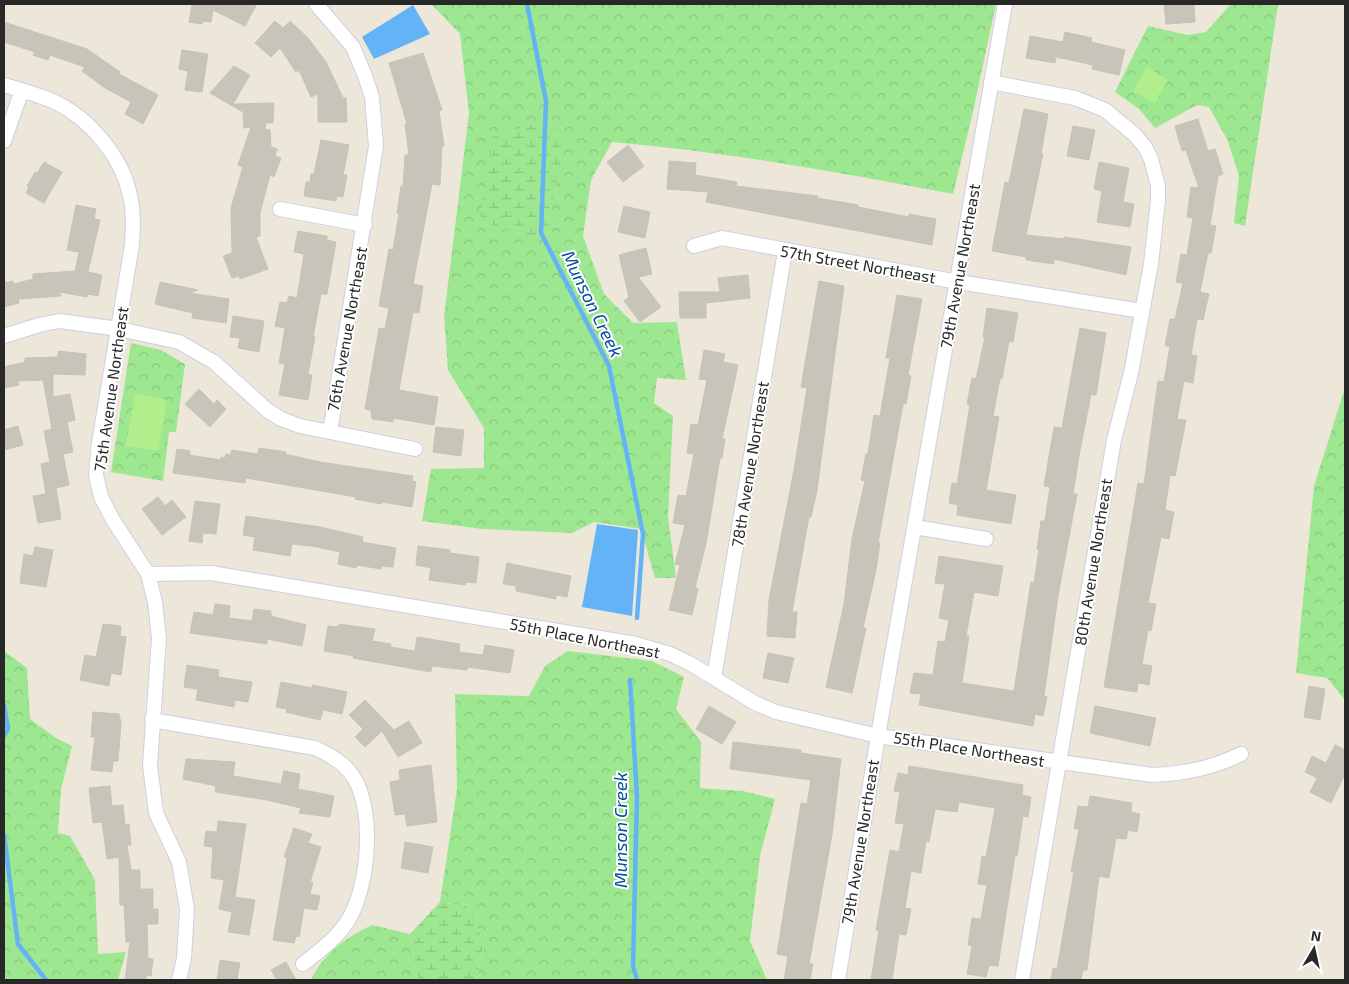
<svg xmlns="http://www.w3.org/2000/svg" width="1349" height="984" font-family="'Exo 2',sans-serif">
<defs>
<pattern id="forest-crowns" width="20" height="18" patternUnits="userSpaceOnUse" patternTransform="scale(1.25)"><rect width="20" height="18" fill="#9de791"/><path d="M2 6a3 3 0 1 1 6 0M12 15a3 3 0 1 1 6 0" fill="none" stroke="#87c67d"/></pattern>
<pattern id="wetland-marsh" width="20" height="14" patternUnits="userSpaceOnUse" patternTransform="scale(1.25)"><rect width="20" height="14" fill="#9de791"/><path d="M1 5h8M5 5V1M11 12h8M15 12V8" fill="none" stroke="#87c67d"/></pattern>
</defs>
<rect width="100%" height="100%" fill="#ece7d9"/>
<path fill="url(#forest-crowns)" d="M431 4H996L973 112 953 194C840 172 727 152 612 142L591 180 583 236 604 294 633 323 677 322 686 380 657 378 654 403 673 416 668 517 676 578H655L641 529 594 522 572 533 482 529 422 521 431 469 484 468V428L448 370 444 317 469 113 460 34Z
M1231 4H1278L1245 226 1234 223 1239 176 1228 141 1209 107 1197 105 1155 128 1139 109 1115 92 1148 26 1188 35 1206 32Z
M131 343 161 350 185 364 176 432H169L163 481 111 472Z
M1345 380V700L1327 678 1296 673 1314 486 1344 391Z
M4 651 27 668 30 719 56 738 72 746 61 789 58 833 70 836 95 880 98 954 126 952 118 980H4Z
M568 651 652 661 684 677 676 709 701 742 700 788 743 791 775 799 760 856 750 941 767 980H477L484 942 466 906 440 902 457 789 455 694 529 696 545 666Z
M372 925 410 934 418 980H311C324 953 345 938 372 925Z"/>
<path fill="url(#wetland-marsh)" d="M532 124 563 131 549 227 532 242 480 219 493 137Z
M440 902 466 906 484 942 477 980H418L410 934Z"/>
<path fill="#b2ef8c" d="M1147 67 1168 80 1155 103 1133 91Z
M135 394 167 400 158 451 126 446Z"/>
<path fill="#64b3f6" d="M413 5 430 34 374 59 362 37Z
M597 524 638 530 632 616 582 607Z"/>
<g fill="none" stroke-linecap="round" stroke-linejoin="round">
<path stroke="#64b3f6" stroke-width="4.5" d="M527 4 546 101 541 233 609 366 643 534 637 618
M630 680 637 796 633 966 637 980
M4 705 8 729 4 736
M4 835 18 944 46 980"/>
</g>
<path fill="#c7c4b9" stroke="#c7c4b3" d="M192 4H257L245 26 213 10 211 22 203 21 202 24 189 22Z
M1164 4H1194L1195 22 1166 24Z
M275 21 283 28 290 21 308 38 326 62 343 98H346L347 122H318V94L311 97 299 70 296 72 280 48 271 57 255 43Z
M4 22 87 49 120 72 119 74 158 95 143 124 125 114 131 102 105 88 82 71 85 67 50 55 48 60 33 55 35 52 4 42Z
M1065 32 1092 38 1091 42 1125 50 1119 75 1092 69 1093 65 1056 57 1055 63 1026 58 1030 36 1063 42Z
M182 50 208 54 202 92 185 90 188 71 179 69Z
M423 53 442 110 439 111 444 146H442L440 185 432 184 413 284 423 286 419 313 413 312 399 390 438 397 434 425 393 418V422L372 419 371 410 365 409 379 328 385 329 389 308 379 306 389 249 393 250 399 214 397 213 401 186 403 187 405 155H409L405 124H407L389 63Z
M234 66 250 75 233 104 274 103 273 123H266L265 129 270 130 271 147 277 149 275 156 281 158 274 177 270 175 260 213V236L256 237 268 269 240 279 239 276 232 278 223 256 232 253 231 208 243 167 238 165 251 127 244 128 243 112 210 93Z
M1024 109 1048 114 1041 154H1043L1026 235 1064 239V237L1131 247 1126 275 1054 259V264L1026 260V257L992 251 1005 182 1009 183Z
M1198 119 1208 151 1215 149 1223 174 1218 176 1210 225 1216 226 1211 253H1208L1200 292 1209 294 1203 320 1197 319 1191 355 1197 356 1193 383 1184 381 1177 419 1186 420 1175 476 1170 475 1165 510 1174 512 1169 539 1161 537 1148 603 1156 604 1151 631 1148 630 1142 664 1152 666 1149 685 1138 683 1137 692 1104 687 1138 483 1144 484 1158 381 1164 382 1170 346H1165L1170 319H1175L1183 283 1176 282 1181 254 1187 255 1193 218 1187 217 1191 187 1199 188 1186 150 1182 151 1175 126Z
M1073 126 1095 130 1089 160 1067 156Z
M321 140 349 145 343 175H347L343 197 337 196 336 201 304 196 306 182H310L311 174H314Z
M628 145 644 166 623 182 607 162Z
M669 161 696 163 695 175 737 182 736 186 818 196 817 198 858 205V207L909 217V214L936 219 932 245 706 202 708 192 667 189Z
M44 162 62 172 44 203 26 193 29 187 27 186 35 172 37 173Z
M1099 162 1129 168 1123 202 1134 204 1130 227 1097 222 1102 191 1094 189Z
M76 205 96 209 94 219 100 220 88 272 102 275 98 296 87 294V297L60 292 61 296 18 299 19 303 4 307V283L13 281 14 284 33 279V274L75 271 79 252 67 250Z
M624 206 650 212 645 238 618 232Z
M298 231 327 236V240L336 242 327 294H321L313 337H315L308 374 312 375 308 400 279 395 285 364 279 363 285 328 275 326 280 302 287 303 289 296 297 298 304 254 294 252Z
M646 248 652 274 638 277 661 307 640 322 624 301 629 297 619 255Z
M748 275 750 298 706 303V318H680L679 292H720L718 278Z
M819 281 844 286 817 490 811 517 809 516 792 612H797L795 638 767 636 769 600 794 470 807 388 801 387Z
M160 282 198 290 189 293 229 299 226 323 192 318 193 313 155 304Z
M897 295 922 299 908 375 911 376 906 404H903L878 543H880L876 570 863 628H866L852 693 826 687 844 604 852 539 865 481 861 480 866 454H868L874 415 880 416 890 358H886Z
M987 308 1018 313 1013 342 1009 341 1002 379 1000 378 993 416 999 417 986 490 1016 495 1011 524 957 515 958 505 949 503 952 483 957 484 970 405 967 404 972 378 976 379 985 337H983Z
M233 316 264 321 259 352 238 348 240 338 230 337Z
M1080 328 1106 333 1096 395 1091 394 1079 456 1073 494H1077L1058 596 1044 696 1047 697 1043 716 1035 714 1033 726 919 705 921 694 910 693 914 673 933 675 938 641 945 642 949 620 939 618 945 584 935 583 939 556 1003 566 998 596 974 592 966 636H969L962 683 1014 691 1031 582 1034 583 1039 549H1037L1041 521H1045L1050 487 1044 486 1054 427 1062 428Z
M704 350 725 354 723 362 738 365 722 439H725L722 458H720L706 544 695 588 698 589 692 615 669 610 680 565 675 564 685 525 673 523 678 495 686 496 694 454 687 453 691 424 698 425 707 380 699 379Z
M58 351 86 354 85 375 53 374V397L70 394 75 420 67 422 73 452 63 454 69 485 56 488 61 519 38 523 33 496 46 494 41 464 50 462 44 431 52 429 43 380 18 381 19 385 4 388V367L25 362V358L58 357Z
M199 389 214 404 217 400 226 409 210 427 185 404Z
M18 426 23 445 4 450V430Z
M436 427 464 430 461 456 433 452Z
M259 448 286 452 285 454 320 462 413 476 412 481 416 482 412 507 382 502 381 504 355 499 356 497 246 478 245 483 173 473 177 449 190 451 189 455 221 460V457L225 458 226 454 231 455 232 450 258 454Z
M158 497 165 506 172 500 186 517 162 535 142 509Z
M195 501 220 504 216 534 203 533 202 543 189 541Z
M246 516 320 527 363 537 362 542 396 548 393 567 381 566V569L357 565 356 568 338 564 340 552 312 546 292 544 290 556 253 550 255 537 243 535Z
M418 546 450 550V553L479 557 476 583 466 582 465 585 429 580 431 568 416 565Z
M35 547 53 550 46 587 20 583 24 554 33 556Z
M507 563 571 576 567 597 556 595V599L516 591V586L503 584Z
M215 604 230 606 229 618 252 621 254 609 271 611V616L306 625 302 646 267 639V644L190 633 194 612 213 615Z
M103 624 121 626 120 636 126 637 121 675 111 673 109 686 80 680 85 655 96 657Z
M340 624 375 629 372 641 391 644 390 647 415 651 417 637 460 644 459 652 483 655 485 645 514 650 510 673 467 667V670L432 666 431 672 353 658 354 656 324 651 328 626 336 627Z
M768 653 794 658 788 683 763 678Z
M187 665 219 670 218 677 252 682 248 702 235 700 234 707 196 700 198 689 184 687Z
M281 682 312 688 313 685 347 692 342 714 323 710 320 720 286 712 287 709 276 707Z
M1309 686 1325 689 1320 720 1304 717Z
M365 700 394 730 409 721 422 743 398 757 382 731 365 747 355 737 363 729 349 715Z
M709 706 736 722 722 744 696 729Z
M1095 706 1156 718 1150 746 1090 733Z
M93 712 119 714 121 724 118 761H113L112 772 91 770 95 737H91Z
M733 742 801 750V753L841 759 832 835 809 964H813L810 980H784L788 956 777 954 801 803 807 804 811 780 730 769Z
M1335 745 1345 750V774L1331 803 1310 792 1317 778 1305 772 1312 756 1326 763Z
M186 759 235 762 233 776 281 784 284 771 300 774 298 789 334 796 330 817 299 813 301 808 267 800 215 792 216 786 183 779Z
M431 765 437 822 407 826 405 814 395 815 390 782 400 780 399 770Z
M909 766 1023 785 1022 795 1031 797 1028 817 1023 816 1017 856H1015L998 966 989 965 986 977 967 974 972 946 968 945 972 918 981 919 987 885 978 884 982 856 986 857 995 808 959 802 957 812 935 809 929 842 926 841 921 873 911 871 905 908 911 909 906 935 899 934 892 980H871L879 930H876L890 850 899 852 904 824 895 823 900 792 894 791 898 773 908 775Z
M110 786 112 806 123 805 125 825 129 824 131 845H127L131 870H140V889H153V909H158V924H147L148 958 153 959 151 976 146 975V980H125L130 942H126L124 905H120L119 857 107 859 102 822 93 823 89 788Z
M1090 796 1132 803 1131 812 1140 814 1137 832 1128 830 1126 839 1116 838 1109 878 1099 876 1087 970H1083L1081 980H1051L1053 968 1057 969 1074 872H1071L1079 829H1074L1078 806 1088 807Z
M218 821 246 824 235 897 255 900 249 935 228 932 232 912 219 909 224 880 211 878 213 847 204 846 206 831 217 832Z
M294 828 312 834 308 843 321 847 310 882H313L310 894 320 896 317 910 304 908 299 937 296 936 294 943 273 940 287 858 284 857Z
M405 842 433 847 428 873 401 868Z
M220 960 240 963 237 980H217Z
M286 962 296 980H277L271 970Z"/>
<g fill="none" stroke-linecap="round" stroke-linejoin="round">
<defs>
<path id="minor" d="M316 4 353 47 365 76 372 97 376 146 330 432
M991 82 1075 98 1105 110 1134 134 1145 147 1151 159 1158 186V200L1151 264 1131 373 1114 440 1022 980
M4 85C21 90 39 95 55 102 90 119 122 157 130 195 134 212 133 228 132 245L98 449 96 475 101 497 113 520 148 574 155 602 159 638 150 765 156 813 179 862 187 909 184 958 179 980
M4 141 22 90
M280 209 365 225
M694 246 722 238 958 282 1142 311
M4 336 39 325 59 321 119 329 179 342 214 362 267 410 281 419 300 426 415 449
M915 527 986 539
M148 574 211 573 636 644 670 654 691 664 755 703 776 712 878 736 1152 775C1184 774 1213 768 1241 754
M714 678 785 251
M152 720 315 748C330 755 345 763 354 778 375 811 369 889 347 922 336 939 319 951 303 964
M838 980 878 736 1005 4"/>
</defs>
<use href="#minor" stroke="#cecee3" stroke-width="16"/>
<use href="#minor" stroke="#fff" stroke-width="14"/>
</g>
<g text-anchor="middle" stroke-width="4" stroke-linejoin="round" paint-order="stroke">
<g font-size="16" fill="#282828" stroke="#fff">
<text transform="translate(858 264) rotate(10)" y="6">57th Street Northeast</text>
<text transform="translate(960 266) rotate(-80)" y="6">79th Avenue Northeast</text>
<text transform="translate(347 329) rotate(-80)" y="6">76th Avenue Northeast</text>
<text transform="translate(111 389) rotate(-82)" y="6">75th Avenue Northeast</text>
<text transform="translate(750 464) rotate(-81)" y="6">78th Avenue Northeast</text>
<text transform="translate(1093 562) rotate(-81)" y="6">80th Avenue Northeast</text>
<text transform="translate(585 638) rotate(11)" y="6">55th Place Northeast</text>
<text transform="translate(969 749) rotate(9)" y="6">55th Place Northeast</text>
<text transform="translate(860 842) rotate(-81)" y="6">79th Avenue Northeast</text>
</g>
<g font-size="18" font-style="italic" fill="#044ca0" stroke="#fff">
<text transform="translate(592 304) rotate(64)" y="6">Munson Creek</text>
<text transform="translate(621 830) rotate(-90)" y="6">Munson Creek</text>
</g>
</g>
<rect width="1349" height="984" fill="none" stroke="#282828" stroke-width="10"/>
<g transform="translate(1314 949) rotate(9)" stroke="#ffffff" stroke-width="4" paint-order="stroke">
<path d="M0-4L9 19L0 12L-9 19Z" fill="#282828"/>
<text y="-8" font-size="14" font-weight="bold" text-anchor="middle" fill="#282828">N</text>
</g>
</svg>
